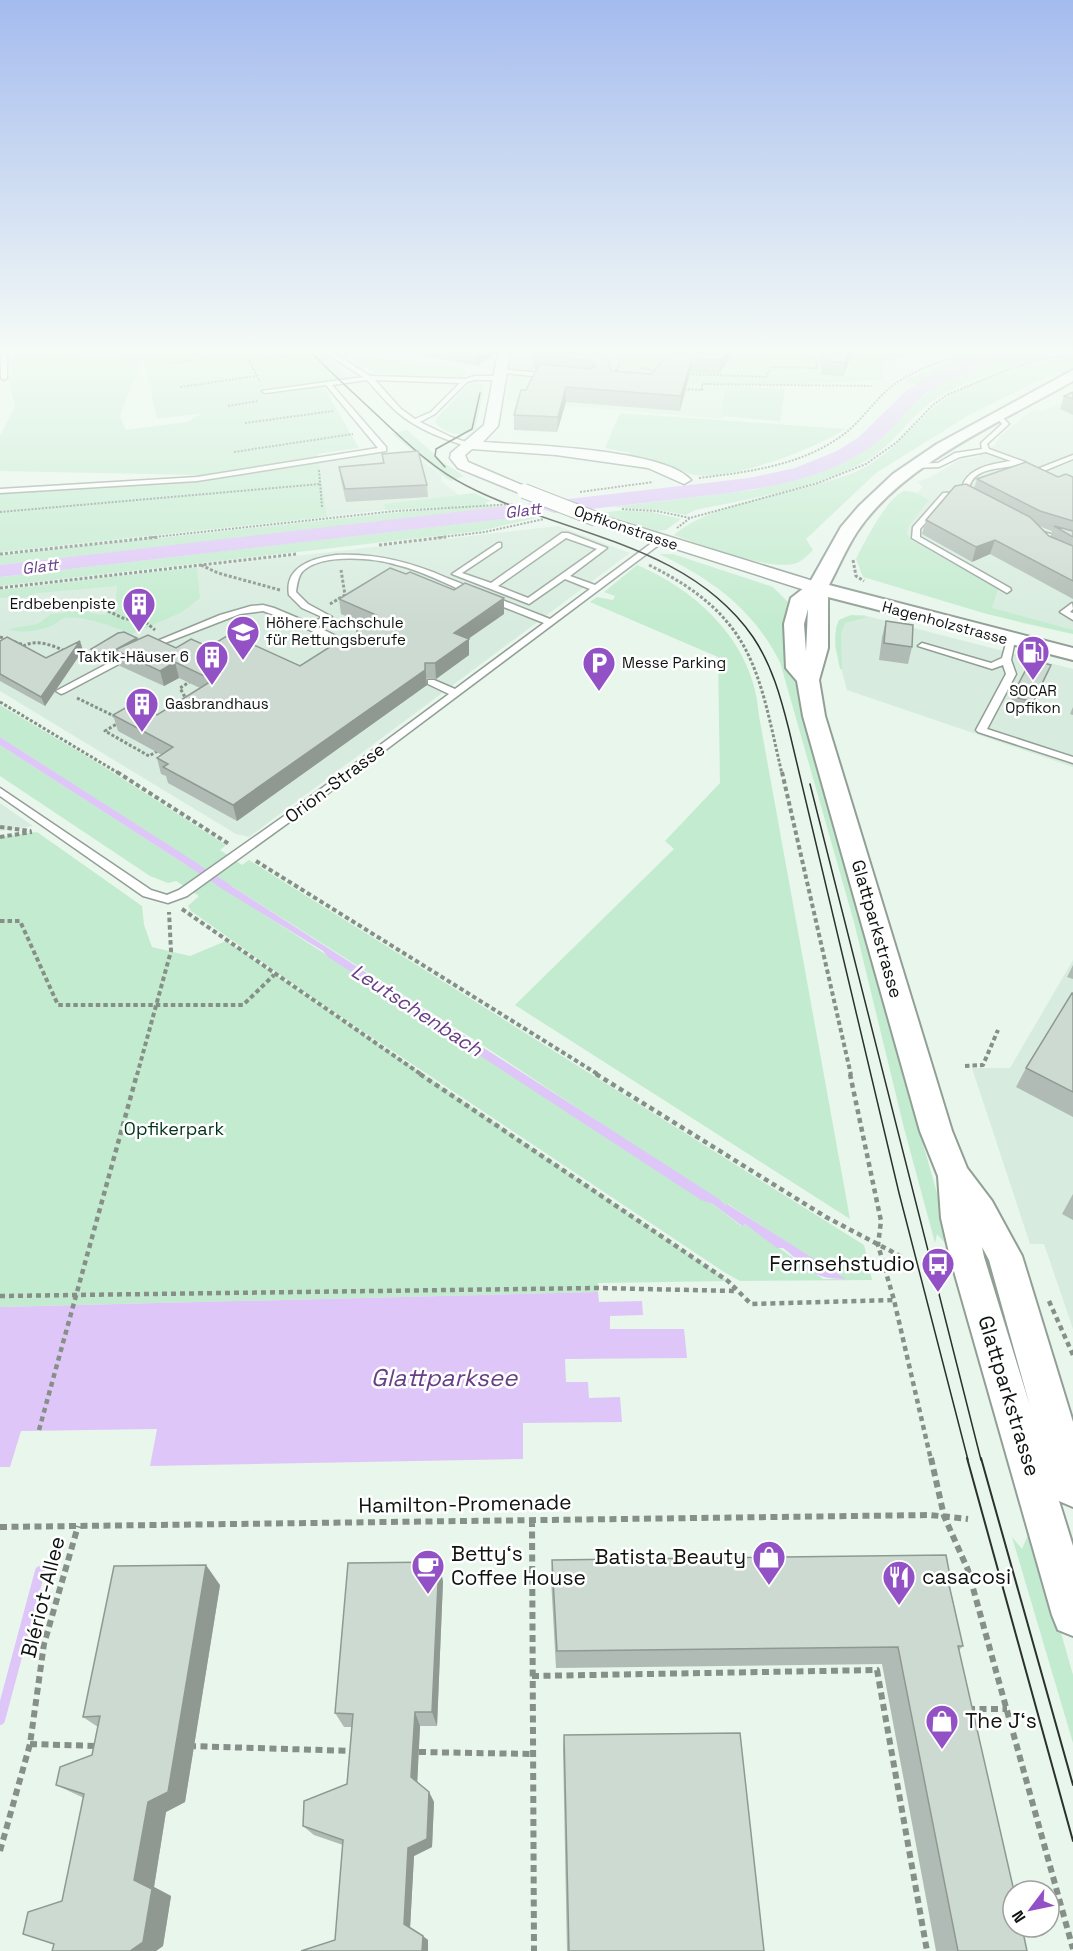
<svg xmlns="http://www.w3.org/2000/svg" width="1073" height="1951" font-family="'Space Grotesk',sans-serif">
<rect width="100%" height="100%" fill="#e8f6ec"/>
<path fill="#d7ecde" d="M517 353 625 355 615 379 727 384 723 419 507 401 513 355Z
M1073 397V634L1022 623 876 577 897 514 923 487 917 482 931 477 961 459 977 457 995 445 999 437 1034 409 1042 411Z
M409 450 442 476 441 481 459 495 384 504 385 510 327 517 319 461Z
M558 526 630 553 249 837 236 834 0 691V590Z
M851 615H863L1073 669V767L847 690 835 647 836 628 839 620Z
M0 803 33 826 0 831Z
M1073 960V1329L1044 1244H1030L972 1068H1010Z"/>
<path fill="#c3ebcf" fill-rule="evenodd" d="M13 353 102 357 138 355 124 353H351L349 355H325L348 377 321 382 359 448 318 454 327 517 0 552V494L189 482 196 475 0 471V436L15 406 9 382ZM143 357 157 419 203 413 187 422 126 430 120 416Z
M626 353H916L881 364 883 380 768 386 614 379Z
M971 353H992L932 374 916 384 905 380Z
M1026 353H1056C1016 365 973 376 937 398 911 414 896 443 869 459 818 489 752 498 695 510L686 515 660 510 612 507 753 490 816 473 847 460 877 442 914 404 933 388 955 376Z
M359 356 463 369 468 374 458 378C423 378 380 382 352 359Z
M1073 357V369L1064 374 1058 371 969 415 876 473 806 539 813 550C809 554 804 559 799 562 775 574 699 544 674 535 712 501 802 493 853 473 889 458 908 429 937 405 971 377 1030 363 1073 357Z
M476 383 483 384 484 389 475 429C463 438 443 434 435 422L437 418 468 385Z
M726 385 785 389 780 421 721 416Z
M620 413 845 429C816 449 729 481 695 475 685 474 675 466 665 464 653 461 640 459 628 457L630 453 605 448Z
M407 430 444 463 464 476 451 481 446 478 392 434Z
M905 491 914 492 929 500 908 527 907 534 911 540 998 589 992 608 1073 630V634L987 614 863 577 856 559C864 543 888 495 905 491Z
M474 493 491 501 486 503 487 505 385 510 384 504Z
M458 506H504L536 518 480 531 0 586V577L518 517 496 509 0 565V555Z
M625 510 652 512 681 519 666 530 657 531 599 513Z
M659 554H673L773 587 789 603 787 647 843 860 951 1243 946 1244 937 1234 935 1243 904 1128 854 922 780 662C753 609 712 579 659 554Z
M637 565C699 591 755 645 759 716L850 1219 515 1005 674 849 665 841 720 783 718 657 590 602 597 597 613 600 615 596 604 592Z
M197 567 200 598 182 612 132 634C114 627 83 615 65 618 59 619 58 623 53 625 39 631 21 634 8 629L38 624 51 614 64 613C72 605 79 603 91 605L90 613 105 615 116 603 117 586 38 593 24 598H0V590Z
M851 615 869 617 845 623 841 634 842 669H840C837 653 832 636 839 620Z
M0 705 98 763 226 845 220 850 242 865 249 860 864 1245 872 1280 740 1281 724 1272 313 998 191 911 188 906 199 896 176 881 168 883 150 876 0 776V745L194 870 199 865 0 737ZM222 880 481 1044 727 1207 728 1204 844 1279H823L745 1224 741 1226 713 1204 701 1199 548 1098 217 884Z
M37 832 142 906 144 925 152 947 190 956 226 941 728 1281 598 1283V1292L0 1307V837Z
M1028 1535H1033L1073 1675V1743L1012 1537 1022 1549Z"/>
<path fill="#dfc6f8" d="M992 353H1026C995 363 960 371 932 389 910 403 897 427 876 443 832 476 774 487 721 494L0 577V565L749 478 795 468 837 451 859 437 907 390 932 374Z
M0 737 200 865 194 870 0 745Z
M222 880 719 1199 726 1206 727 1204 846 1279C810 1279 809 1268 783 1248H777L745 1224 742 1226 713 1204 701 1200C577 1119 452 1037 328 957L323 951 216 885Z
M598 1292 599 1302 642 1301 643 1315 610 1316V1329H684L687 1358 565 1359 566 1382H588L589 1398 620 1397 622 1422 523 1423V1459L150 1466 157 1429 21 1431 10 1467H0V1307Z"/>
<path fill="#e8f6ec" d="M525 503 560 515 537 518 502 505Z"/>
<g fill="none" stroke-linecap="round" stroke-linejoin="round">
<path stroke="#dfc6f8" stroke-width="7" d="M191 864 227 887"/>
<path stroke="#dfc6f8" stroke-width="10" d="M0 1720 40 1571"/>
<defs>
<path id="service" d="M1 353H7V378L4 380 1 378Z
M326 353H334L370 376 465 379 475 376H499L502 378 499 380H475L467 382 435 414 420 422 451 437 472 444V446L470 447C445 440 417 429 397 412 386 402 377 391 367 380L332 385 386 447V451L197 481 0 493V489L197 477 378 448 326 385 265 393 262 391 363 377ZM375 380 460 383 431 412 415 419 401 409Z
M500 369 550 374 553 376 550 378 498 372V370Z
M999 414 1009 424 987 444 989 449 1025 462C1006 472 971 462 968 493L972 497 971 499 962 496 948 497 920 529V537L1010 588 1011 590 1007 593 912 538 913 527 943 493 961 492C964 468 991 464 1011 461L986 452 960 457 939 467 915 468H912V464L938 463 955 453 982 449 981 443 1002 424 996 416Z
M1073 455V459L1039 473 1032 471Z
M1028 528 1073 540V545L1028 532Z
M562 533H568L607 548 570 576 595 585 657 539 664 541 295 818 187 896 168 903 143 896 0 796V788L151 890 167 895 179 890 287 814 449 694 428 684V680H434L455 689 544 623 486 600V596H492L550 619 590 589 565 579 529 604 452 574 498 543H501V547L462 573 491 583ZM566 538 597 549 528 598 498 586Z
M336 555C376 553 411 562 447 578 457 582 469 586 477 592L470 594C446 584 423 571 397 565 374 558 323 553 303 571 298 576 297 585 296 592L308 604 332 617 318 627 356 646V650H350L291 621 263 611 240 614 152 648 149 649 145 646 220 615 251 606 263 605 274 608 312 624 322 617 302 608 289 595C284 566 314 558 336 555Z
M1072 603 1073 609 1070 612 1073 613V620L1060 612Z
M1011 637 1015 640 1011 660 1016 674 987 729 1073 757V763L978 732 976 730 1006 674 1003 665 992 669 918 646 922 643 991 663 1002 658 1007 640Z
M133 650 136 651V655L64 693 61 694 56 691Z"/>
<path id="minor" d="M498 353H510L498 426 483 442C526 445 665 449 691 480L684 484 648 468 556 455 472 449 465 455 468 462 529 488 531 491 524 495 458 468 450 458 451 453 484 425Z
M596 514 823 584 825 588 817 593 811 592 591 522 588 519Z"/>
<path id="tertiary" d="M1073 370V381C1003 421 902 464 857 532 846 549 838 568 829 585L1073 648V660L828 597V648L819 680 825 716 952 1131 967 1168 992 1201 1022 1256 1073 1422V1507L1059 1501 1073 1546V1636L1058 1630 1052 1615 950 1257 941 1218 938 1176 920 1131 803 716 797 681 786 668 784 624 791 598 809 584 841 527 859 506 893 474 937 444ZM808 609 806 652 804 624ZM982 1247 989 1260 1030 1406 984 1257Z"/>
</defs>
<use href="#service" stroke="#929f96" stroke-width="3"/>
<use href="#minor" stroke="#929f96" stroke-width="3"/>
<use href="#tertiary" stroke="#929f96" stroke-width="4"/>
<path stroke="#869089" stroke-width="2" stroke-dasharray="2 1.5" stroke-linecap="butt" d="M245 353 260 382
M658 353 667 360
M790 356 815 359
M1055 356 1063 353
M249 361 304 353
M172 363 245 353
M640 368 659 371
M615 374 620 363 616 353
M685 374 766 377 771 367 817 368 815 353
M180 387 257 376
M681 389 702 390V384L872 386
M228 406 258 401
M245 423 333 411
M234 452 353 434
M319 470 322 507
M699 478C747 472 799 466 840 437 858 425 870 406 886 391 909 371 940 361 969 353
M580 492 653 482
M622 509 657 511 690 518 818 483 866 464 897 442 933 405 947 395 1006 370 1042 359 1073 355
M0 512 320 484
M677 528 690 518
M145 538 396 511 514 504
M434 538 485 532 544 519"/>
<path stroke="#869089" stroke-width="3" stroke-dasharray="3 2" stroke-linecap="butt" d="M379 545 446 537
M0 554 159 537
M853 560 856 576 864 581
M201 565 218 573 280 590
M649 565C754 617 758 670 782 774
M0 588 297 554
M330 604 345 595 341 570
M147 606 148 611 142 619 155 630
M108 611 125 619H142
M0 637 24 645
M19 649C34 637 52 645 67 652
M77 698 116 717
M184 700 186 699 180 688 191 681
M0 702 120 774
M120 722 105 731 149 756 161 749"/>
<path stroke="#869089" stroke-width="4" stroke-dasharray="4.5 3" stroke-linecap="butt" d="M117 772 229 844
M782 772 851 1075
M0 827 31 831
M0 837 32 832
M256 861 599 1075
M182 909 422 1075
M0 921H20L58 1005H243L274 975
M965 1066 983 1065 998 1030
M137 1075 171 951 169 912"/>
<path stroke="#869089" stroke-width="4.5" stroke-dasharray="5 4" stroke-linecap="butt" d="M420 1074 728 1281 751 1304 894 1300
M596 1074 826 1217 904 1258
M850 1074 881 1221 878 1245 894 1300 931 1460
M0 1296 598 1288 737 1291
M1049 1301 1073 1355
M39 1430 137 1074"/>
<path stroke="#869089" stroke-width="6" stroke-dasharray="7 4.5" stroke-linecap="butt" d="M931 1458 944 1516 968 1570 1073 1949
M532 1520 534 1951
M0 1527 930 1515 968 1519
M532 1676 877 1670 927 1951
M968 1709H1007
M30 1744 98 1746
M189 1746 353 1751
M419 1752 533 1754
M0 1851 30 1744 44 1644 78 1526"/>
<use href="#service" fill="#fff" fill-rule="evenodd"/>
<use href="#minor" fill="#fff" fill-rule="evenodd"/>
<use href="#tertiary" fill="#fff" fill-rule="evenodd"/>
<path stroke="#2b312d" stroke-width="1.5" d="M312 353C333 375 356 395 378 416 406 442 433 469 467 486 562 535 687 542 753 637 772 665 781 698 789 730L899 1193 968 1460
M445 467 435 456 436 449 472 429 480 393
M810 784 981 1460"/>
<path stroke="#2b312d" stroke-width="2" d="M967 1458 1073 1841
M981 1458 1073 1785"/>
<defs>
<path id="minor-bridge" d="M524 491 596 519"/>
</defs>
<use href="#minor-bridge" stroke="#929f96" stroke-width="16" stroke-linecap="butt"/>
<use href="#minor-bridge" stroke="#fff" stroke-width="14"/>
</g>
<path fill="#afbbb4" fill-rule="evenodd" d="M408 353H495L477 366Z
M603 353 611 371 652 374 668 353H733L719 374 690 372 680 411 566 402 557 432 514 430V415L537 369 533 368V354Z
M820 353H853L842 377 821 374 822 366 819 365Z
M877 353H900L886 357Z
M1073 392V415L1060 409 1064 396Z
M382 454 427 485 428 497 346 502 341 480 339 467 383 464Z
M1058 477H1073V599L990 554 972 562 922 534 926 520 974 488 977 479ZM1039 526 1052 531 1050 537Z
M406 574 454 590 504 598V614L468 639H469V655L436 679 426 678 427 685 237 821 168 783 166 776 161 774 157 758 162 755 118 731 113 715H157L200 688 179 678 164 686 120 666 117 655 107 660 93 654 91 649 138 640 176 648 209 647 300 666 357 636 364 624 341 614 339 599Z
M886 621 912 647 908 664 879 660 882 637Z
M0 641 46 658 83 650 45 706 0 681Z
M1049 671 1031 707 1011 701 1012 696Z
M1073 707V715L1070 714Z
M1073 965V979L1067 977Z
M1073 993V1117L1016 1087 1026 1068Z
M1073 1194V1220L1062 1214Z
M552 1560 950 1576 948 1578 963 1646 959 1650 1027 1951H936L882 1664 556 1668 551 1579Z
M443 1581 437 1726H420L417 1782 429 1792 434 1802 432 1847 414 1856 410 1928 428 1940V1951H301L335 1940 343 1845 314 1835 303 1826 347 1784 352 1727H344L335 1713Z
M220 1585 185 1802 166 1812 154 1887 171 1896 163 1946 156 1951H52L84 1798 56 1785 92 1755 98 1727 83 1717Z
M564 1735 764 1951H567L563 1748Z"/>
<path fill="#8f9992" d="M476 353H495L477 366Z
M726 353H733L719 374 721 360Z
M849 353H853L842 377 845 363Z
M887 353H900L886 357Z
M692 358 690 372 680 411 681 396Z
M566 387V402L557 432 558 417Z
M995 540 990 554 972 562 976 547Z
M504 598V614L455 648 454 633Z
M137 638 139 644 115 650 117 655 107 660 106 655Z
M469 639V655L436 679 435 663Z
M80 641 83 650 45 706 41 697Z
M175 662 179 678 164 686 160 671Z
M425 663 427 685 237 821 233 805Z
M439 1562 443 1581 437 1726 432 1712Z
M206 1565 220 1585 185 1802 166 1812 154 1887 171 1896 163 1946 156 1951H130L134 1880 148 1802Z
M415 1712 420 1726 417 1788 411 1777Z
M429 1792 434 1802 432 1847 414 1856 410 1929 404 1924 408 1848Z
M423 1936 428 1940V1951H422Z"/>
<path fill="#ccdad1" stroke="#8f9992" stroke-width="1.5" d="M533 353H603L606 354 611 371 652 374 668 353H726L721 360 692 358 681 396 566 387 558 417 514 415 521 390H526L539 364 590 369 596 366 591 361 533 354Z
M824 353H849L845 363 823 360Z
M1073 392V399L1064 396Z
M418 451 427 485 345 489 339 467 384 463 382 454Z
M1026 462 1058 477 1066 474 1073 477V521L1040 511 977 479Z
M966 484 1030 517 1049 536 1073 546V581L995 540 976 547 926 520 955 486Z
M1054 526 1073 531V537Z
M390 568 406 574 410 572 454 590 465 583 504 598 454 633 469 639 435 663H425V670L233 805 163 767 168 764 157 758 173 747 113 715 134 703 157 715 213 680 175 662 160 671 115 650 148 635 176 648 191 639 209 647 230 634 300 666 347 636H357V630L376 615 339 599Z
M886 621 913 625 912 647 884 643Z
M124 632 137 638 106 655 91 649 118 633Z
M7 637 46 658 80 641 41 697 0 674V641Z
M1031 660 1051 665 1033 702 1012 696Z
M1072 993H1073V1092L1026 1068Z
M946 1555 950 1576H947L963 1646H958L1014 1891 1013 1927H1022L1027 1951H958L898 1647 557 1651 552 1560Z
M439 1562 432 1712H415L411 1777 429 1792 427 1839 408 1848 404 1924 423 1936 422 1951H301L335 1940 343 1840 303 1826 304 1801 347 1784 353 1714 335 1713 348 1563Z
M206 1565 168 1792 148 1802 134 1880 152 1889 143 1942 130 1951H52L54 1944 23 1934 28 1912 62 1901 84 1794 56 1785 60 1767 92 1755 100 1716 83 1717 114 1566Z
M740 1733 764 1951H569L564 1735Z"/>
<linearGradient id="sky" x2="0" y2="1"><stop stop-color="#a4bbee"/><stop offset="0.56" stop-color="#f5fbf6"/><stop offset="1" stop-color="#f5fbf6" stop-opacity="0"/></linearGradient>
<rect width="1073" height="626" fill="url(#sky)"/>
<defs>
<symbol id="building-pin" viewBox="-11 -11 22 30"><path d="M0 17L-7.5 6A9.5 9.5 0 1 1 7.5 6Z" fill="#9351c6" stroke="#fff"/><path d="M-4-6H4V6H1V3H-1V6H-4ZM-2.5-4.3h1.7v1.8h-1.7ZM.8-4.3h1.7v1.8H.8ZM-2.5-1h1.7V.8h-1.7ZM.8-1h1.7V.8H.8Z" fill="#fff"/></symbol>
<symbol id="school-pin" viewBox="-11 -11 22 30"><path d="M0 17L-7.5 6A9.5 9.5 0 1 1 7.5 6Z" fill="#9351c6" stroke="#fff"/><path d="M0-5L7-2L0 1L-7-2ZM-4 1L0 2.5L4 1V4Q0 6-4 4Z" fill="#fff"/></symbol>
<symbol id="fuel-pin" viewBox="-11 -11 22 30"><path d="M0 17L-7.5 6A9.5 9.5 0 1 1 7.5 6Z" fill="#9351c6" stroke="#fff"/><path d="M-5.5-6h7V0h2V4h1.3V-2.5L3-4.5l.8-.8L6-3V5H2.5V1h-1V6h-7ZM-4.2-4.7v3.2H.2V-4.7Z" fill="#fff"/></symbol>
<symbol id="parking-pin" viewBox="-11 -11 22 30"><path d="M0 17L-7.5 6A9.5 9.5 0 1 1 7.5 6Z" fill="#9351c6" stroke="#fff"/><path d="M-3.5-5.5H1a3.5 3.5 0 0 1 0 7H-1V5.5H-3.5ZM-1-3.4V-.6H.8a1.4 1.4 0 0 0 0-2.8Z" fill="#fff"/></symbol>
<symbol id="bus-pin" viewBox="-11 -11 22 30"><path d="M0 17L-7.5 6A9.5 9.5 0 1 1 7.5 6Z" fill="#9351c6" stroke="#fff"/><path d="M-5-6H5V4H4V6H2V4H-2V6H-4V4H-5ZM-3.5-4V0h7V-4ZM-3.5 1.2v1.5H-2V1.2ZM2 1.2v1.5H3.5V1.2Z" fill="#fff"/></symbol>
<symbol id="shop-pin" viewBox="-11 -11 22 30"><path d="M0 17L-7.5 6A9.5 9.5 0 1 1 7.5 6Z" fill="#9351c6" stroke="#fff"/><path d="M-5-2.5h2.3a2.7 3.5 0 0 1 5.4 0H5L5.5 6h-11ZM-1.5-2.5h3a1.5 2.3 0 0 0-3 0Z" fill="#fff"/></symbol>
<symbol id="cafe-pin" viewBox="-11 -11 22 30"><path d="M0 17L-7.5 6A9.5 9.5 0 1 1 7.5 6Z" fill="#9351c6" stroke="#fff"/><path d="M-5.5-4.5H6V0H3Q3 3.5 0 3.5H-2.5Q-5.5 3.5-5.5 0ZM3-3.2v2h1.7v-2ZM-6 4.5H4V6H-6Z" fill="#fff"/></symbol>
<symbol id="restaurant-pin" viewBox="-11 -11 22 30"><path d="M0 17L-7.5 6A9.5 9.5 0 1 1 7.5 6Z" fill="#9351c6" stroke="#fff"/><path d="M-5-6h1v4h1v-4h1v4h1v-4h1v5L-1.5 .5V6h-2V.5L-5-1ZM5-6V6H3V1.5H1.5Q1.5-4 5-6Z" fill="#fff"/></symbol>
</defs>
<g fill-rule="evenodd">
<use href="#building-pin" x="120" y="585" width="38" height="52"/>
<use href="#school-pin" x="224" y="613" width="38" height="52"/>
<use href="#fuel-pin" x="1014" y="633" width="38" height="52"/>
<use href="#building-pin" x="193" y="638" width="38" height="52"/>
<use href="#parking-pin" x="580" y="644" width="38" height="52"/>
<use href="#building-pin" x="123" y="685" width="38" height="52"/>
<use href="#bus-pin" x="919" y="1245" width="38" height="52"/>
<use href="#shop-pin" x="750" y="1538" width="38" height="52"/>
<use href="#cafe-pin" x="409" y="1547" width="38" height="52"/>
<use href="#restaurant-pin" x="880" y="1558" width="38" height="52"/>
<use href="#shop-pin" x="923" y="1702" width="38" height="52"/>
</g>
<g text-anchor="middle" stroke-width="5" stroke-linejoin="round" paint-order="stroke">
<g font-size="15" fill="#0e1310" stroke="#fff">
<text transform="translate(626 528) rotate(19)" y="5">Opfikonstrasse</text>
<text transform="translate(945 623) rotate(15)" y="5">Hagenholzstrasse</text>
</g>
<g font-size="15" fill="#0e1310" stroke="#fff" text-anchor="start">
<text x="116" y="609" text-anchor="end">Erdbebenpiste</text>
<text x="266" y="628">Höhere Fachschule<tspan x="266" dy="17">für Rettungsberufe</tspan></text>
<text x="189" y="662" text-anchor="end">Taktik-Häuser 6</text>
<text x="622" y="668">Messe Parking</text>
<text x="1033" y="696" text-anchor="middle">SOCAR<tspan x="1033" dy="17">Opfikon</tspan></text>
<text x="165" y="709">Gasbrandhaus</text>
</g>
<g font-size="16" font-style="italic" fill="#673f87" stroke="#fff">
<text transform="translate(523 510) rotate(-7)" y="6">Glatt</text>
<text transform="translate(40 566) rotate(-7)" y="6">Glatt</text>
</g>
<g font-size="18" fill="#0e1310" stroke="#fff">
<text transform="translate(335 783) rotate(-37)" y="6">Orion-Strasse</text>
<text transform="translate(877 929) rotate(74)" y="6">Glattparkstrasse</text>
</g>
<g font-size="18" fill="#00341a" stroke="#fff">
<text x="174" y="1135">Opfikerpark</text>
</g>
<g font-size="20" font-style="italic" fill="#673f87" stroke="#fff">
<text transform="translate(417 1010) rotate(33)" y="7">Leutschenbach</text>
</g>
<g font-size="21" fill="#0e1310" stroke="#fff" text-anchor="start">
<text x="915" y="1271" text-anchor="end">Fernsehstudio</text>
<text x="451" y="1561">Betty‘s<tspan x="451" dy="24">Coffee House</tspan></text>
<text x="746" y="1564" text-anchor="end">Batista Beauty</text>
<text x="922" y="1584">casacosi</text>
<text x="965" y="1728">The J‘s</text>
</g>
<g font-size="21" fill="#0e1310" stroke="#fff">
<text transform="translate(1009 1396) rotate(73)" y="7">Glattparkstrasse</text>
<text transform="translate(465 1504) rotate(-1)" y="7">Hamilton-Promenade</text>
<text transform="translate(43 1597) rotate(-76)" y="7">Blériot-Allee</text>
</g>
<g font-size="24" font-style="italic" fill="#673f87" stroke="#fff">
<text x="444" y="1386">Glattparksee</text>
</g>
</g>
<g transform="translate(1031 1909) rotate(238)"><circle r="28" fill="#ffffff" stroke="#9fa19f" stroke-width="1.5"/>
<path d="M0-4.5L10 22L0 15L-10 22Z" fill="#9351c6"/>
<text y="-9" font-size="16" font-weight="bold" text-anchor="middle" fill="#0e1310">N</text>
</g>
</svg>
